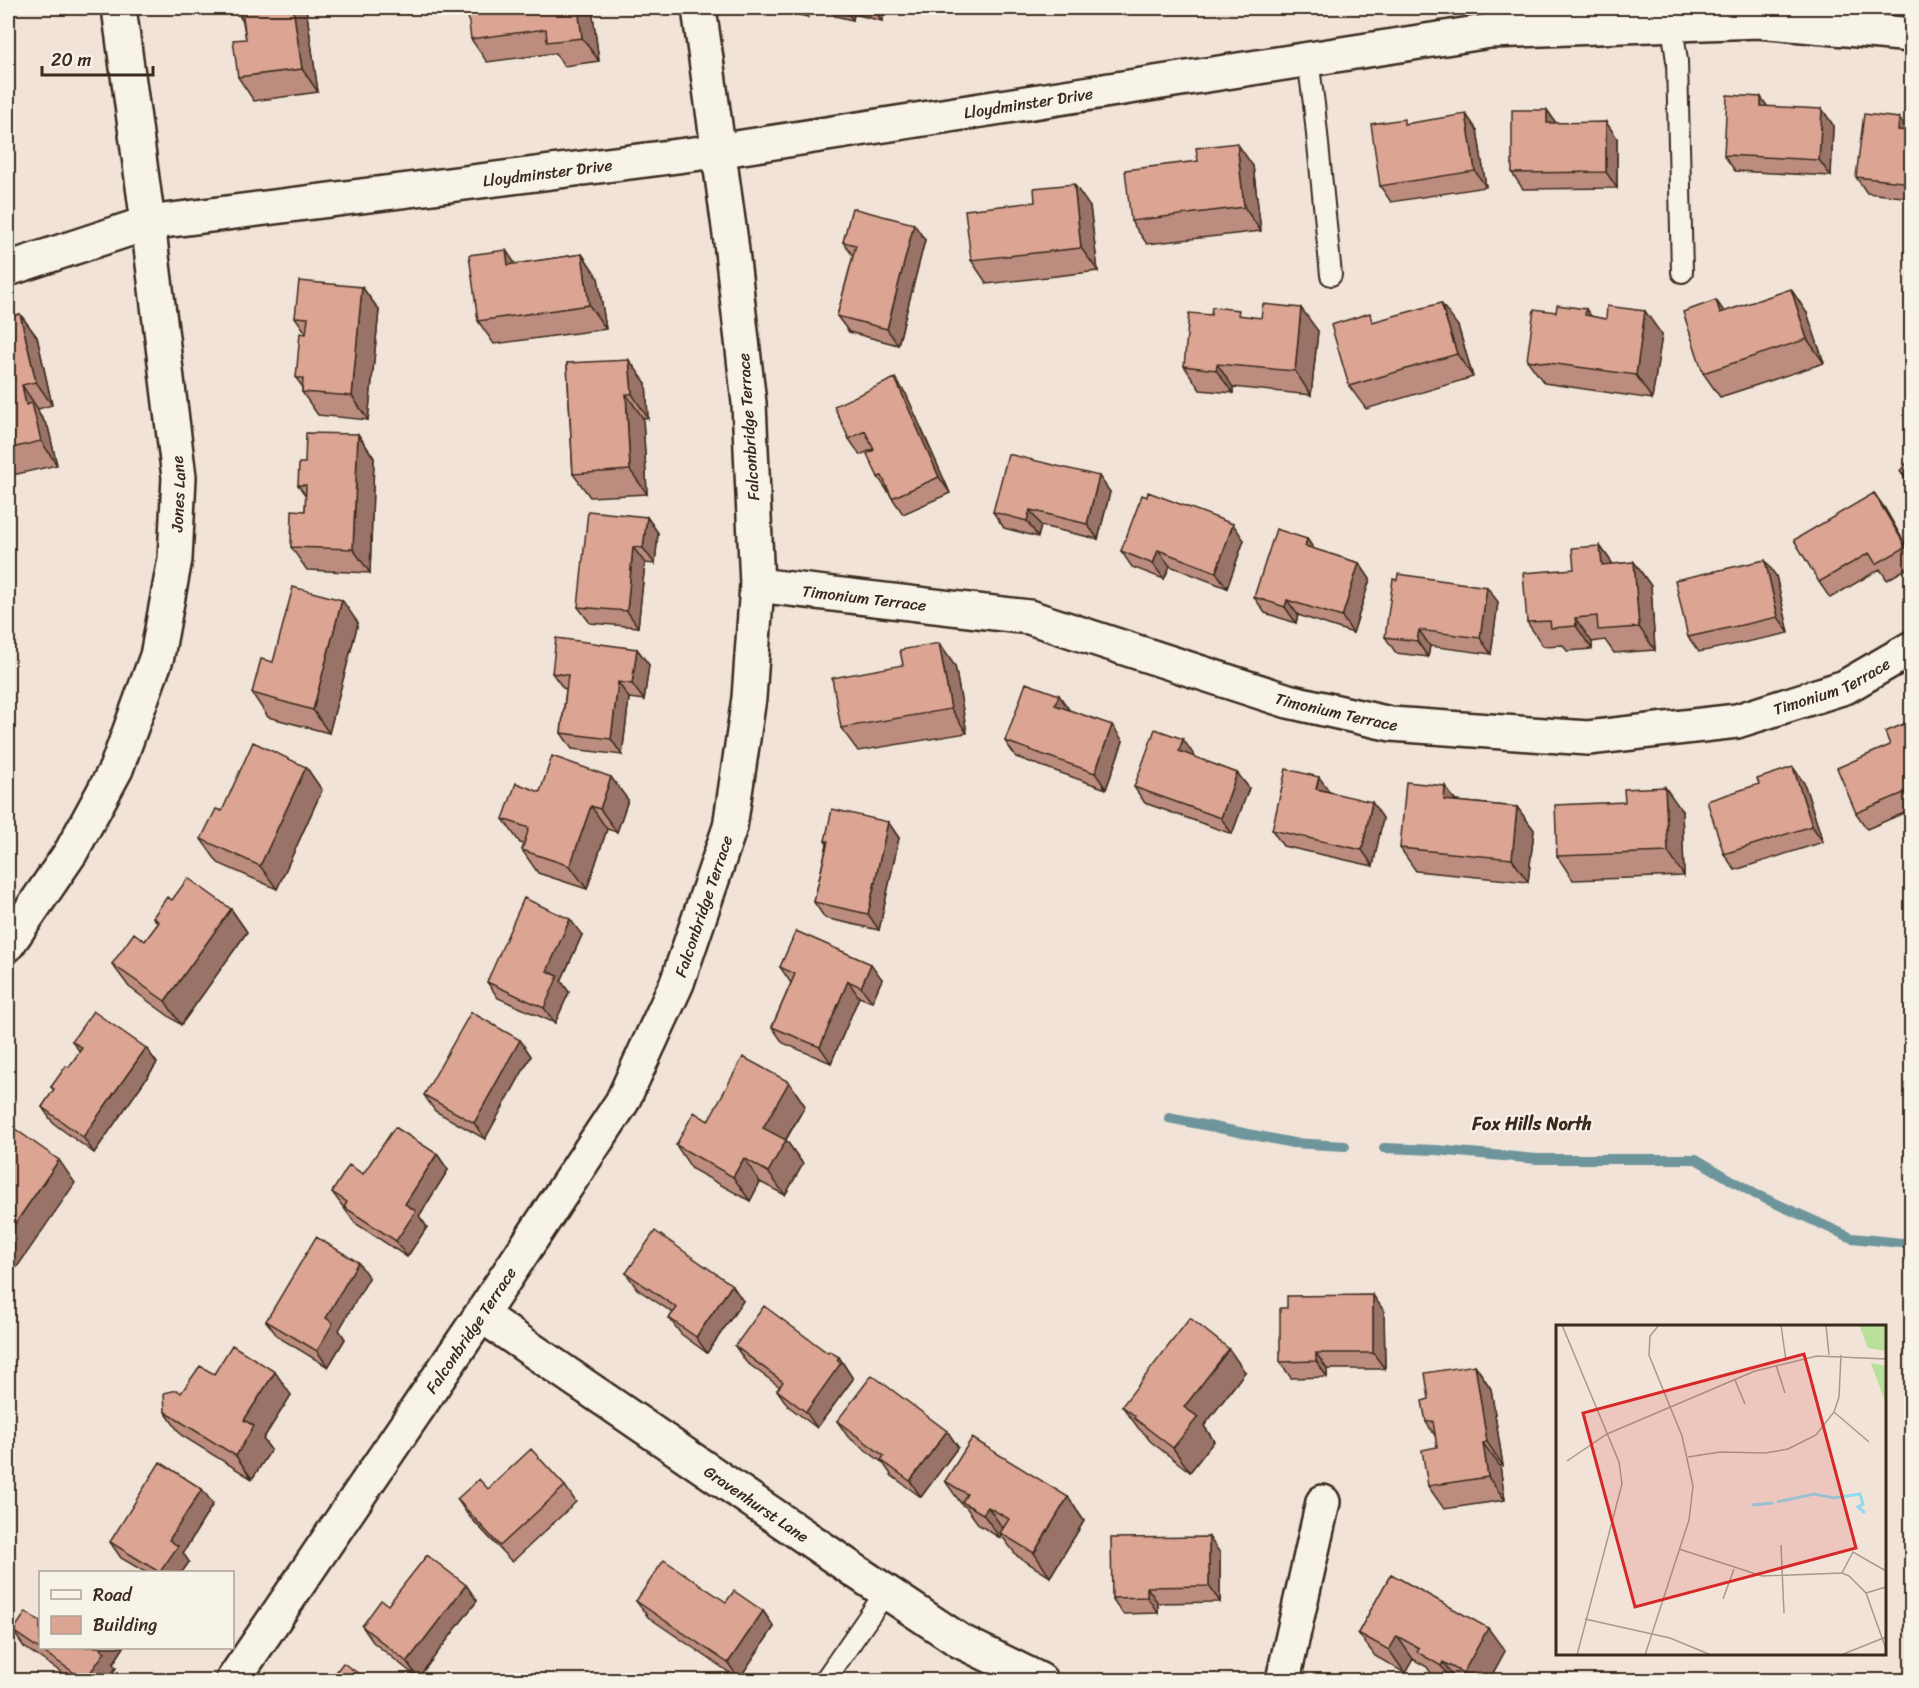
<svg xmlns="http://www.w3.org/2000/svg" width="1919" height="1688" font-family="Sriracha,sans-serif">
<rect width="100%" height="100%" fill="#f1e3d7"/>
<filter id="ink" filterUnits="userSpaceOnUse"><feTurbulence type="fractalNoise" baseFrequency=".0167" numOctaves="2"/><feDisplacementMap in="SourceGraphic" scale="12" xChannelSelector="R" yChannelSelector="G"/><feConvolveMatrix kernelMatrix="1 2 1 2 8 2 1 2 1" color-interpolation-filters="sRGB"/></filter>
<g filter="url(#ink)">
<g fill="none" stroke-linecap="round" stroke-linejoin="round">
<path stroke="#6d959b" stroke-width="10" d="M1169 1118 1293 1143 1345 1146
M1384 1148 1436 1150 1537 1159H1696L1755 1194 1852 1238 1912 1244"/>
<defs>
<path id="service" d="M1672 25 1677 61 1682 272
M1308 60 1314 104 1331 275
M825 1680 886 1592"/>
<g id="minor">
<path id="s1" d="M8 269 148 223 717 151 1490 31 1758 21 1912 35"/>
<path id="s2" d="M757 585 1029 617 1288 701 1391 724 1588 738 1737 721 1845 687 1912 648"/>
<path id="s3" d="M481 1315 855 1571 960 1641 1040 1680"/>
<path id="s4" d="M233 1680 481 1315 622 1102 677 983 730 827 749 698 757 585 749 403 731 242 699 8"/>
<path d="M1283 1680 1323 1502"/>
</g>
<g id="tertiary">
<path id="s5" d="M8 944 71 852 116 769 157 656 175 559 179 477 148 223 119 8"/>
</g>
</defs>
<use href="#service" stroke="#3b2a1e" stroke-width="24"/>
<use href="#minor" stroke="#3b2a1e" stroke-width="38"/>
<use href="#tertiary" stroke="#3b2a1e" stroke-width="38"/>
<use href="#service" stroke="#f7f3e8" stroke-width="20"/>
<use href="#minor" stroke="#f7f3e8" stroke-width="33"/>
<use href="#tertiary" stroke="#f7f3e8" stroke-width="33"/>
</g>
<path fill="#bc8d7e" stroke="#3b2a1e" stroke-width="1.5" d="M239 8H306L318 92 254 101 238 77 246 39 243 22 240 17Z
M592 8 599 61 564 66 555 53 487 62 471 39Z
M770 8H810L808 17Z
M825 8H885L882 21 854 14 853 20 835 16 830 9Z
M1022 8H1040L1024 10Z
M8 61 14 122H8Z
M1822 109 1833 125 1831 176 1735 171 1724 155Z
M1547 110 1556 123 1617 138V188L1523 189 1512 173Z
M1407 123 1477 130 1486 187 1391 202 1380 186Z
M1908 131H1911V198L1867 193 1856 177Z
M1198 161 1253 166 1261 231 1147 244 1131 221Z
M1035 202 1090 207 1098 271 987 284 971 260Z
M925 240 898 345 849 332 837 316 853 256 843 242Z
M582 254 598 278 606 329 494 344 478 321 515 264Z
M362 287 379 310 368 420 318 415 302 392V386L296 378 306 333 295 317Z
M8 310 12 316 20 314 37 337 52 405 38 409 39 414 48 427 57 465 8 476Z
M1556 312 1591 316 1662 335 1652 399 1544 383 1527 360Z
M1724 312 1807 313 1824 363 1720 397 1703 373Z
M1211 315 1243 316 1318 331 1311 395 1233 387V393L1200 390 1184 366Z
M1375 322 1458 326 1473 377 1366 409 1349 386Z
M567 363 646 383 648 418H643L647 494 590 497 573 474Z
M906 394 950 493 903 514 878 477 873 449 860 455 849 439Z
M358 434 374 458 370 573 307 570 291 547 305 511 306 496 298 485Z
M1911 458V488L1900 471Z
M1110 492 1098 539 1041 526 1038 537 1004 528 993 512Z
M1874 493 1885 509 1911 554V566L1887 580 1880 569 1830 598 1819 582Z
M647 517 658 533 655 564 645 563 638 627 590 623 578 607Z
M1307 539 1314 549 1359 563 1370 579 1353 633 1298 615 1296 623 1265 613 1254 597Z
M1244 540 1227 588 1170 566 1164 579 1132 567 1121 551Z
M1600 546 1613 564 1634 562 1651 586 1655 650 1614 653 1605 640 1592 642V649L1567 651 1563 645 1543 646 1527 622 1574 569Z
M1776 576 1789 633 1699 652 1688 637Z
M1498 602 1491 654 1430 646 1428 657 1396 653 1385 637Z
M358 623 329 733 268 717 252 693 273 662Z
M637 649 649 665 644 700 629 698 622 755 572 749 561 733 566 689 563 688 552 673Z
M955 666 967 733 858 751 841 728Z
M1911 721V810L1867 829 1856 813 1890 745Z
M1005 741H1123L1106 789 1016 757Z
M1194 755V757L1237 773 1249 788 1232 834 1145 803 1134 787Z
M306 767 322 790 277 889 218 863 201 839 222 811Z
M1804 783 1823 842 1735 870 1724 854 1759 784Z
M540 792 628 800 617 832 607 829 587 889 538 873 522 850 524 844 520 843 503 819Z
M1330 792 1383 818 1373 866 1283 846 1272 830Z
M1456 801 1517 807 1534 830 1528 882 1416 871 1400 848Z
M1625 802 1682 811 1684 876 1573 880 1557 856Z
M888 822 899 838 879 930 825 918 814 902 827 844 825 841Z
M172 900 231 909 247 932 181 1025 129 987 112 964 145 941 158 924 153 917Z
M582 935 561 981 569 992 555 1023 498 998 487 982Z
M780 967 882 979 872 1002 859 997 831 1063 783 1043 772 1027 791 983Z
M520 1040 531 1056 485 1139 435 1111 424 1095Z
M72 1041 146 1048 157 1063 94 1153 53 1123 42 1107 54 1090 51 1087 69 1067 80 1052Z
M789 1082 805 1106 786 1140 803 1164 785 1195 760 1182 750 1201 692 1169 676 1145 708 1121Z
M437 1154 448 1170 419 1216 427 1227 407 1257 355 1223 332 1192 363 1174Z
M626 1273 743 1301 707 1353 681 1334 669 1318 673 1313 637 1289Z
M369 1278 339 1330 345 1339 328 1367 278 1337 266 1321Z
M1287 1308 1384 1311 1385 1369H1327V1377L1291 1378 1280 1362Z
M735 1346 828 1353 839 1357 853 1379 817 1428 788 1406 777 1390 780 1387 746 1362Z
M1475 1365 1491 1389 1503 1466H1500L1505 1500 1444 1509 1428 1486 1437 1447 1436 1437 1426 1422 1429 1399Z
M1245 1372 1204 1426 1214 1441 1190 1472 1150 1441 1145 1434 1139 1429 1122 1406Z
M214 1374 291 1395 263 1439 271 1450 252 1479 181 1435 165 1412 181 1393Z
M837 1421 947 1431 958 1447 921 1497 892 1476 883 1463 848 1437Z
M945 1481 1068 1497 1084 1521 1050 1577 1017 1556 1001 1535 1000 1538 979 1525 966 1507 962 1505Z
M565 1486 576 1502 512 1562 468 1515 457 1499 488 1489Z
M213 1504 183 1553 189 1562 182 1572H145L121 1558 110 1542Z
M1220 1553V1602L1158 1603V1613L1123 1614 1112 1598Z
M1391 1574 1505 1651 1489 1680H1442L1433 1676 1427 1667 1413 1659 1405 1673 1375 1656 1358 1633Z
M466 1585 477 1601 418 1678 373 1642 362 1626 388 1605Z
M636 1601 726 1602 763 1611 774 1627 739 1679 648 1617Z
M13 1631 40 1647H124L113 1664 116 1668 107 1680H73L24 1647Z"/>
<path fill="#997367" stroke="#3b2a1e" stroke-width="1.5" d="M293 8H306L318 92 302 69Z
M578 8H592L599 61 582 38Z
M802 8H810L808 17Z
M844 8H849L854 14 853 20Z
M873 8H885L882 21Z
M8 61 14 122 8 113Z
M1761 97 1772 113 1761 106Z
M1822 109 1833 125 1831 176 1819 160Z
M1547 110 1558 126 1547 123Z
M1466 114 1477 130 1486 187 1475 171Z
M1899 118 1910 134 1898 130Z
M1606 122 1617 138V188L1606 172Z
M1237 143 1253 166 1261 231 1244 207Z
M1074 184 1090 207 1098 271 1081 248Z
M914 224 925 240 898 345 887 329Z
M506 250 522 274 508 265Z
M582 254 598 278 606 329 589 305Z
M362 287 379 310 368 420 352 396Z
M1791 289 1807 313 1824 363 1807 339Z
M1716 300 1733 324 1720 313Z
M1441 303 1458 326 1473 377 1457 354Z
M1301 308 1318 331 1311 395 1295 371Z
M1586 309 1602 332 1585 315Z
M8 310 16 322 8 324Z
M1645 311 1662 335 1652 399 1636 375Z
M20 314 37 337 52 405 36 382Z
M629 360 646 383 648 418 632 394Z
M1217 364 1233 387V393L1216 370Z
M895 378 906 394 950 493 939 477Z
M22 385 38 409 39 414 48 427 57 465 41 441 26 405Z
M626 394 643 418 647 494 630 470Z
M358 434 374 458 370 573 353 549Z
M1099 476 1110 492 1098 539 1087 524Z
M1874 493 1885 509 1911 555 1906 547Z
M1030 510 1041 526 1038 537 1027 521Z
M647 517 658 533 655 564 643 548Z
M1233 524 1244 540 1227 588 1216 572Z
M1307 539 1318 555 1305 546Z
M1600 546 1617 570 1602 565Z
M633 547 645 563 638 627 627 611Z
M1158 550 1170 566 1164 579 1153 564Z
M1765 560 1776 576 1789 633 1778 617Z
M1634 562 1651 586 1655 650 1639 627Z
M1359 563 1370 579 1353 633 1342 617Z
M1487 587 1498 602 1491 654 1480 638Z
M342 600 358 623 329 733 313 710Z
M1287 600 1298 615 1296 623 1285 607Z
M1575 618 1592 642V649L1576 626Z
M1419 630 1430 646 1428 657 1417 641Z
M939 643 955 666 967 733 951 709Z
M637 649 649 665 644 700 632 684Z
M618 682 629 698 622 755 611 739Z
M1059 695 1070 711 1055 705Z
M1112 725 1123 741 1106 789 1095 773Z
M1183 739 1194 755 1190 767 1179 751Z
M306 767 322 790 277 889 260 866Z
M1793 767 1804 783 1823 842 1812 826Z
M1237 773 1249 788 1232 834 1221 818Z
M611 777 628 800 617 832 600 809Z
M1319 777 1330 792 1316 789Z
M1445 786 1462 810 1444 800Z
M1665 787 1682 811 1684 876 1668 852Z
M1372 802 1383 818 1373 866 1362 850Z
M591 806 607 829 587 889 570 866Z
M1517 807 1534 830 1528 882 1512 859Z
M888 822 899 838 879 930 868 914Z
M231 909 247 932 181 1025 165 1001Z
M570 919 582 935 561 981 569 992 555 1023 544 1008 547 971Z
M871 964 882 979 872 1002 861 987Z
M848 981 859 997 831 1063 820 1047Z
M520 1040 531 1056 485 1139 474 1123Z
M146 1048 157 1063 94 1153 83 1137Z
M789 1082 805 1106 779 1151 763 1128Z
M786 1140 803 1164 785 1195 768 1172Z
M437 1154 448 1170 419 1216 427 1227 407 1257 396 1241 405 1204Z
M744 1158 760 1182 750 1201 733 1177Z
M59 1160 75 1183 13 1273 8 1266V1234Z
M358 1262 369 1278 339 1330 345 1339 328 1367 317 1351 326 1318Z
M732 1285 743 1301 707 1353 696 1337Z
M1373 1295 1384 1311 1385 1369 1373 1353Z
M1229 1349 1245 1372 1204 1426 1214 1441 1190 1472 1173 1448 1184 1407Z
M1316 1353 1327 1369V1377L1316 1361Z
M839 1357 853 1379 817 1428 806 1412Z
M1475 1365 1491 1389 1503 1466 1487 1442Z
M275 1372 291 1395 263 1439 271 1450 252 1479 236 1456 244 1420Z
M947 1431 958 1447 921 1497 910 1481Z
M1483 1443 1500 1466 1505 1500 1488 1477Z
M202 1489 213 1504 183 1553 189 1562 182 1572H160L169 1540Z
M1068 1497 1084 1521 1050 1577 1034 1553Z
M988 1507 1004 1530 1000 1533 1001 1535 1000 1538 983 1514Z
M1209 1537 1220 1553V1602L1209 1586Z
M466 1585 477 1601 418 1678 407 1662Z
M1147 1587 1158 1603V1613L1147 1597Z
M763 1611 774 1627 739 1679 728 1663Z
M1488 1628 1505 1651 1489 1680H1469L1463 1673Z
M1397 1636 1413 1659 1405 1673 1389 1650Z
M102 1647H124L113 1664 116 1668 107 1680H85Z
M1443 1662 1456 1680H1451L1441 1666Z"/>
<path fill="#dba493" stroke="#3b2a1e" stroke-width="1.5" d="M239 8H293L302 69 238 77 233 40 246 39 243 17H240Z
M467 8H578L582 38 547 42 546 29 471 39Z
M1727 95 1761 97V106L1822 109 1819 160 1724 155Z
M1512 110H1547V123L1606 122V172L1512 173Z
M1466 114 1475 171 1380 186 1371 124 1404 119V124Z
M1864 114 1899 118 1898 130 1911 131V183L1856 177Z
M1237 143 1244 207 1131 221 1125 170 1198 161 1196 148Z
M1074 184 1081 248 971 260 965 210 1035 202 1034 188Z
M852 208 914 224 887 329 837 316 856 245 843 242Z
M506 250 508 265 582 254 589 305 478 321 469 255Z
M299 281 362 287 352 396 302 392 303 378H296L300 333 306 334 308 318 295 317Z
M1791 289 1807 339 1703 373 1683 312 1716 300 1720 313Z
M1441 303 1457 354 1349 386 1331 325 1370 313 1372 322Z
M1263 304 1301 308 1295 371 1217 364 1216 370 1184 366 1189 313 1211 315 1212 307 1239 310 1238 315 1261 318Z
M1557 305 1586 309 1585 315 1606 319 1607 306 1645 311 1636 375 1527 360 1534 309 1556 312Z
M20 314 36 382 22 385 26 405 32 403 41 441 8 449V317Z
M629 360 632 394H626L630 470 573 474 567 363Z
M895 378 939 477 892 498 882 476 878 477 867 454 874 450 865 431 849 439 834 406Z
M306 433 358 434 353 549 291 547 292 510 305 511 306 485H298L299 463H305Z
M1008 454 1099 476 1087 524 1030 510 1027 521 993 512Z
M1911 458V482L1900 471Z
M1148 492 1233 524 1216 572 1158 550 1153 564 1121 551 1142 495 1147 497Z
M1874 493 1906 547 1876 564 1869 553 1819 582 1794 540Z
M588 511 647 517 643 548 633 547 627 611 578 607Z
M1276 529 1307 539 1305 546 1359 563 1342 617 1287 600 1285 607 1254 597Z
M1600 546 1602 565 1634 562 1639 627 1598 630 1597 616 1575 618 1576 626 1551 628 1550 621 1527 622 1523 573 1574 569 1572 548Z
M1765 560 1778 617 1688 637 1675 580Z
M1398 574 1487 587 1480 638 1419 630 1417 641 1385 637 1393 579 1397 580Z
M293 587 342 600 313 710 252 693 261 659 273 662Z
M556 638 637 649 632 684 618 682 611 739 561 733 568 675 552 673Z
M939 643 951 709 841 728 832 678 903 665 900 650Z
M1026 683 1059 695 1055 705 1112 725 1095 773 1005 741Z
M1911 721V790L1856 813 1837 768 1890 745 1885 732Z
M1155 729 1183 739 1179 751 1237 773 1221 818 1134 787Z
M253 742 306 767 260 866 201 839 216 809 222 811Z
M552 756 611 777 600 809 591 806 570 866 522 850 529 828 503 819 516 783 540 792Z
M1793 767 1812 826 1724 854 1707 801 1759 784 1757 779Z
M1286 769 1319 777 1316 789 1372 802 1362 850 1272 830Z
M1406 782 1445 786 1444 800 1517 807 1512 859 1400 848Z
M1665 787 1668 852 1557 856 1555 805 1625 802 1624 789Z
M832 809 888 822 868 914 814 902 828 841H825Z
M188 878 231 909 165 1001 112 964 134 933 145 941 159 922 153 917 167 897 172 900Z
M524 898 570 919 547 971 558 976 544 1008 487 982Z
M796 931 871 964 861 987 848 981 820 1047 772 1027 795 974 780 967Z
M93 1011 146 1048 83 1137 42 1107 54 1089 51 1087 66 1066 69 1067 82 1048 72 1041Z
M471 1012 520 1040 474 1123 424 1095Z
M743 1057 789 1082 763 1128 786 1140 768 1172 744 1158 733 1177 676 1145 694 1112 708 1121Z
M8 1124 59 1160 8 1234Z
M395 1127 437 1154 405 1204 416 1211 396 1241 344 1207 347 1202 332 1192 349 1165 363 1174Z
M655 1231 732 1285 696 1337 669 1318 677 1308 626 1273Z
M316 1237 358 1262 326 1318 333 1323 317 1351 266 1321Z
M1373 1295V1353H1316V1361L1280 1362V1308H1287V1296Z
M764 1306 828 1353 829 1351 839 1357 837 1360 841 1363 806 1412 777 1390 783 1382 735 1346Z
M1190 1318 1229 1349 1184 1407 1198 1417 1173 1448 1134 1418 1135 1416 1122 1406Z
M232 1345 275 1372 244 1420 254 1426 236 1456 165 1412 164 1393 177 1390 181 1393 200 1366 214 1374Z
M1475 1365 1487 1442 1483 1443 1488 1477 1428 1486 1422 1450 1437 1447 1433 1421 1426 1422 1422 1401 1429 1399 1425 1373Z
M872 1375 947 1431 910 1481 881 1460 884 1456 837 1421Z
M972 1438 1068 1497 1034 1553 1000 1533 1009 1519 988 1507 983 1514 962 1502 967 1494 945 1481Z
M531 1449 565 1486 500 1546 457 1499 479 1479 488 1489Z
M160 1462 202 1489 169 1540 178 1546 160 1572H159L110 1542Z
M1209 1537V1586L1147 1587V1597L1112 1598 1111 1538Z
M427 1555 466 1585 407 1662 362 1626 381 1600 388 1605Z
M664 1560 726 1602 734 1591 763 1611 728 1663 636 1601Z
M1391 1574 1488 1628 1463 1673 1443 1662 1441 1666 1417 1652 1419 1648 1397 1636 1389 1650 1358 1633Z
M26 1612 40 1622V1647H102L101 1649 105 1652 85 1680 13 1631Z
M343 1663 368 1680H330Z"/>
</g>
<g text-anchor="middle" stroke-width="4.5" stroke-linejoin="round" paint-order="stroke">
<g font-size="16" fill="#3b2a1e" stroke="#f7f3e8">
<text dy="6" stroke="none"><textPath href="#s1" startOffset="1036">Lloydminster Drive</textPath></text>
<text dy="6" stroke="none"><textPath href="#s1" startOffset="550">Lloydminster Drive</textPath></text>
<text transform="translate(748 427) rotate(-94)" y="6">Falconbridge Terrace</text>
<text dy="6" stroke="none"><textPath href="#s5" startOffset="490">Jones Lane</textPath></text>
<text dy="6" stroke="none"><textPath href="#s2" startOffset="108">Timonium Terrace</textPath></text>
<text dy="6" stroke="none"><textPath href="#s2" startOffset="1100">Timonium Terrace</textPath></text>
<text dy="6" stroke="none"><textPath href="#s2" startOffset="596">Timonium Terrace</textPath></text>
<text dy="6" stroke="none"><textPath href="#s4" startOffset="909">Falconbridge Terrace</textPath></text>
<text dy="6" stroke="none"><textPath href="#s4" startOffset="423">Falconbridge Terrace</textPath></text>
<text dy="6" stroke="none"><textPath href="#s3" startOffset="334">Gravenhurst Lane</textPath></text>
</g>
<g font-size="18" font-weight="bold" fill="#3b2a1e" stroke="#f7f3e8">
<text x="1532" y="1130">Fox Hills North</text>
</g>
</g>
<g transform="translate(1556 1325)">
<rect width="330" height="330" fill="#f1e3d7"/>
<path d="M303 0H330V26L312 23ZM315 38 330 41V79Z" fill="#b9e09b"/>
<path fill="none" stroke="#8fdcef" stroke-width="3" d="M221 177 258 169 278 173 304 169 307 179 302 182 309 188M196 180 217 178"/>
<path fill="none" stroke="#a8998d" stroke-width="1.5" d="M6 0 63 137 66 159 21 330M225 0 230 36M270 0 273 30M220 40 229 68M179 55 189 79M278 87 313 117M132 132 164 127 209 128 232 124 260 110 278 87 283 72 285 30M11 136 51 109 199 46 261 31 330 34M225 220 228 288M123 224 206 251 286 248 293 251 310 268 330 324M286 248 297 227 330 246M310 268 330 262M167 274 178 244M29 294 114 313 155 330M89 330 133 195 137 161 126 111 93 30 94 11 103 0M285 330 330 312"/>
<path fill="#d62828" fill-opacity="0.15" stroke="#d62828" stroke-width="3" d="M248 29 300 223 79 282 27 88Z"/>
<rect width="330" height="330" fill="none" stroke="#3b2a1e" stroke-width="3"/>
</g>
<rect width="1919" height="1688" fill="none" stroke="#f7f3e8" stroke-width="30"/>
<rect x="15" y="15" width="1889" height="1658" fill="none" stroke="#3b2a1e" stroke-width="2" filter="url(#ink)"/>
<rect x="39" y="1571" width="195" height="78" fill="#f7f3e8" stroke="#aca397" stroke-width="1.5"/>
<rect x="51" y="1590" width="30" height="9" fill="#f7f3e8" stroke="#aca397" stroke-width="1.5"/>
<text x="93" y="1601" font-size="18" fill="#3b2a1e">Road</text>
<rect x="51" y="1616" width="30" height="18" fill="#dba493" stroke="#aca397" stroke-width="1.5"/>
<text x="93" y="1631" font-size="18" fill="#3b2a1e">Building</text>
<path d="M42 66v9h111v-9" fill="none" stroke="#3b2a1e" stroke-width="3"/>
<text x="51" y="66" font-size="18" fill="#3b2a1e" stroke="#f7f3e8" stroke-width="4.5" paint-order="stroke">20 m</text>
</svg>
